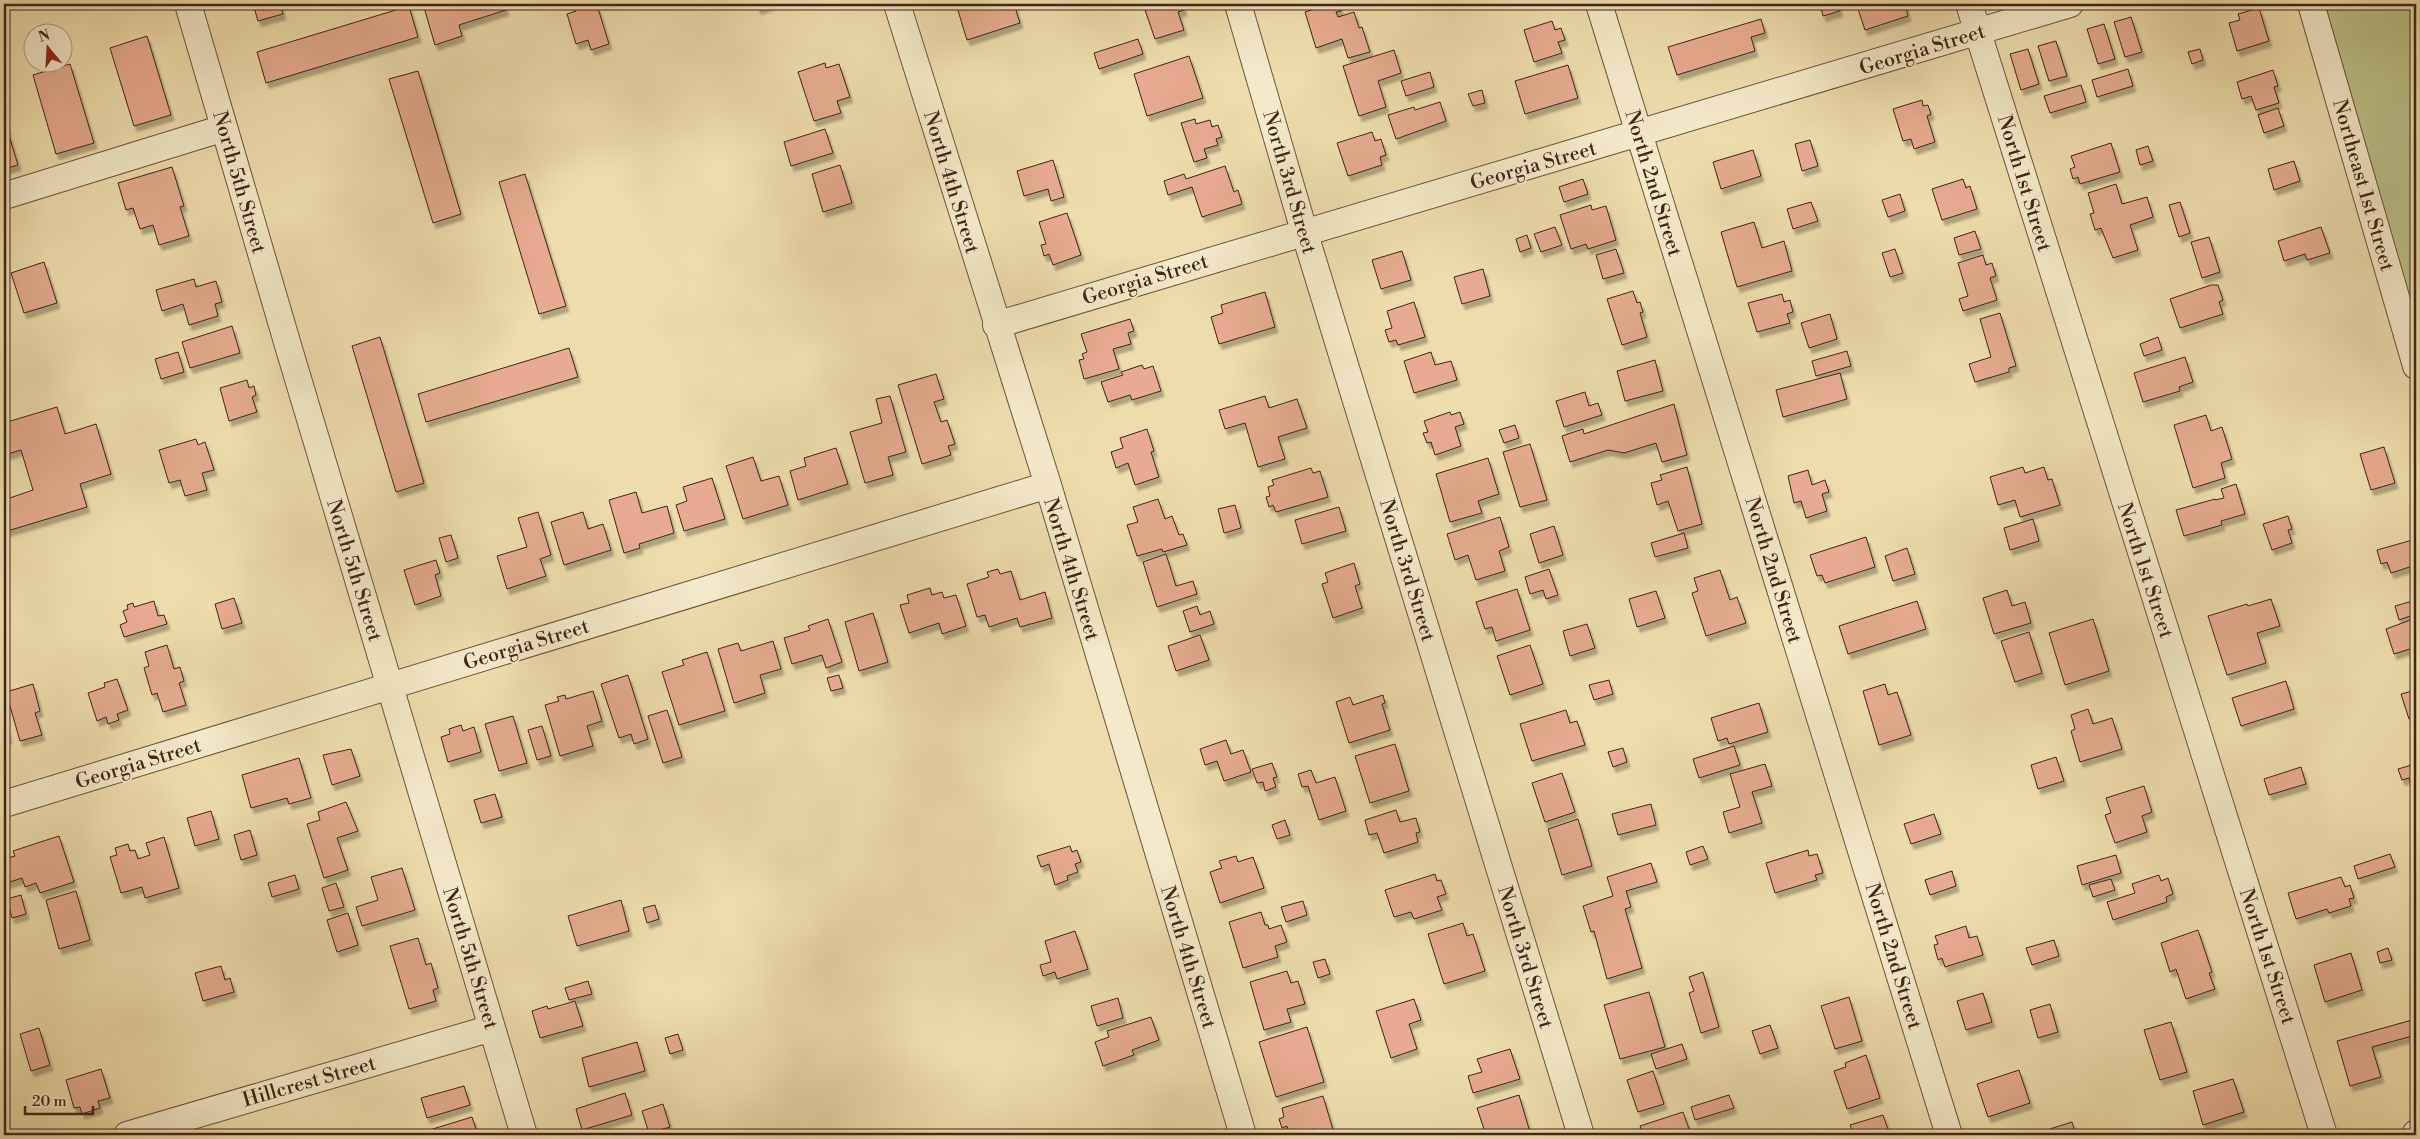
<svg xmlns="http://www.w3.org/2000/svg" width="2420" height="1139" font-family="'Libre Bodoni',serif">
<defs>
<filter id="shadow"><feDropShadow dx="3" dy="5.5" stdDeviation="1" flood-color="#0004"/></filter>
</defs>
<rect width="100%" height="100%" fill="#eeddac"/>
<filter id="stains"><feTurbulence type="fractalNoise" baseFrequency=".004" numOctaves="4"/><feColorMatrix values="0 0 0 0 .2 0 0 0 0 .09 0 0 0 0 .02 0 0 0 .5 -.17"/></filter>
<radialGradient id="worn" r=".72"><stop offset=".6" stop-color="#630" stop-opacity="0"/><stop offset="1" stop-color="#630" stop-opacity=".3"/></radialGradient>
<path fill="#bbc088" stroke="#7e7350" d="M2311 4H2416V370Z"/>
<path fill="#e6ab90" stroke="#422619" filter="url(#shadow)" d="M253 4H280L283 14 258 21Z
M423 4H504L506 10 459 25 462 36 435 45Z
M586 4 587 8 597 5 609 44 591 50 588 40 576 44 567 14 576 11 573 5Z
M756 4H773L758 9Z
M956 4H1014L1020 23 967 40Z
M1143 4H1182L1184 10 1178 12 1184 30 1155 39Z
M1330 4H1339L1341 11 1336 12 1338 17 1354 12 1359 28 1362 27 1370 52 1348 58 1342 39 1316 48 1305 12Z
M1820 4H1838L1840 11 1823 16Z
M1859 4H1905L1908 16 1865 30 1857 6Z
M409 6 418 37 266 83 257 52Z
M2259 8 2269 41 2237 51 2229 23 2240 20 2238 14Z
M2131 17 2142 52 2125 57 2114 22Z
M1761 19 1765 33 1751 37 1755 51 1677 75 1668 47Z
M1552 21 1555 30 1561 28 1565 40 1558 42 1562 53 1534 62 1524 30Z
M2104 24 2115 59 2098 64 2087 29Z
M147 36 171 115 134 126 110 48Z
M1138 39 1143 54 1099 69 1094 53Z
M2056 41 2067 76 2049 81 2038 46Z
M2028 49 2039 84 2021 90 2010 54Z
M2200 49 2203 60 2192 64 2188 52Z
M1394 50 1401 73 1378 81 1386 107 1359 116 1343 66Z
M1189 56 1203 98 1147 116 1134 74Z
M825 63 826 68 839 64 850 97 837 101 841 113 814 121 798 72Z
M70 64 94 143 56 154 33 75Z
M1568 65 1578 98 1525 114 1515 81Z
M2128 69 2133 86 2097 97 2092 80Z
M2273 70 2278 86 2274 87 2279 103 2256 110 2251 96 2242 99 2237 82Z
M418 71 461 214 433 223 389 79Z
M1430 72 1434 87 1406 96 1401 81Z
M2081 85 2086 102 2050 113 2044 96Z
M1482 90 1485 103 1473 106 1468 94Z
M1922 100 1923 106 1928 105 1931 114 1927 116 1935 142 1914 149 1911 139 1903 141 1893 109Z
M1440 102 1446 121 1396 139 1388 115 1414 107 1415 110Z
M2278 108 2284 126 2264 133 2258 115Z
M4 119 18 165 4 169Z
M1195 119 1196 124 1210 120 1212 127 1218 125 1222 137 1216 139 1218 145 1204 149 1207 158 1194 162 1181 123Z
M825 129 833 153 791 166 784 142Z
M1372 132 1375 141 1381 139 1386 155 1380 157 1382 165 1348 176 1337 143Z
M1810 140 1818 166 1802 171 1795 144Z
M2111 143 2120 172 2080 184 2078 177 2073 179 2070 169 2075 167 2071 156Z
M2148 146 2153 161 2140 165 2136 150Z
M1753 150 1761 176 1721 189 1713 162Z
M1053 160 1064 197 1051 201 1048 189 1024 196 1017 171Z
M2294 161 2300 181 2274 190 2268 169Z
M840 165 852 203 823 212 812 174Z
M1225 166 1234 192 1238 190 1242 204 1202 217 1192 187 1168 195 1164 181 1184 174 1186 179Z
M172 167 184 206 180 207 189 236 159 245 153 225 140 229 133 208 126 210 118 183Z
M525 174 566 306 539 314 499 182Z
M1583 179 1588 194 1564 202 1559 187Z
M1963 179 1966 188 1970 186 1977 209 1942 220 1932 189Z
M2116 184 2122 204 2147 197 2153 217 2130 225 2138 250 2113 258 2101 228 2095 230 2090 214 2094 213 2088 193Z
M1900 194 1905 211 1888 217 1882 200Z
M1811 202 1818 221 1793 229 1787 209Z
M2180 202 2190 233 2179 237 2169 205Z
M1591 205 1592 210 1606 206 1616 240 1588 249 1586 244 1571 249 1560 215Z
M1067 213 1081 255 1053 265 1049 254 1044 256 1041 245 1046 244 1039 222Z
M1754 222 1762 248 1784 241 1792 271 1737 287 1721 232Z
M1555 227 1562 245 1541 252 1534 234Z
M2321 227 2330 253 2307 260 2305 254 2284 261 2278 241Z
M1975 231 1981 249 1959 255 1954 238Z
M1527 235 1531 248 1520 252 1516 239Z
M2209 237 2220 272 2202 278 2191 242Z
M1616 249 1624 273 1603 279 1596 255Z
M1895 249 1903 273 1890 277 1882 253Z
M1402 251 1411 280 1381 289 1372 260Z
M1983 255 1986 265 1992 263 1996 276 1990 278 1997 300 1963 311 1959 299 1968 296 1958 263Z
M44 262 57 303 24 313 11 273Z
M1483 269 1490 296 1462 304 1454 277Z
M194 279 196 287 216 281 222 302 215 304 218 316 189 325 183 304 162 311 156 290Z
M2211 285H2218L2223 300 2219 302 2223 314 2180 328 2170 299Z
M1633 291 1637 303 1640 302 1643 312 1640 313 1647 337 1622 345 1607 299Z
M1265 292 1275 327 1219 344 1211 317 1223 313 1221 305Z
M1782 294 1784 302 1790 300 1793 312 1787 314 1790 323 1757 332 1748 303Z
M1414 302 1425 337 1398 345 1396 340 1389 342 1385 330 1392 328 1387 311Z
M2000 313 2016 366 2009 368V372L1975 382 1969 364 1991 357 1980 319Z
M1830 314 1837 339 1809 348 1801 323Z
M1130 319 1134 331 1128 333 1131 344 1113 349 1119 369 1084 379 1079 360 1084 359 1082 354 1087 352 1081 334Z
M232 326 240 353 190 368 182 342Z
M380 337 424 483 396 492 352 346Z
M2158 337 2162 350 2144 356 2140 344Z
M569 348 578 377 426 422 418 394Z
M1847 351 1851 366 1816 376 1812 361Z
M178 352 184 372 161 379 155 359Z
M1431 352 1435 365 1451 361 1457 380 1414 393 1404 361Z
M2185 357 2193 382 2179 387 2180 391 2143 402 2134 373Z
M1655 360 1663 391 1625 401 1617 371Z
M1142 365 1144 369 1153 366 1161 391 1132 400 1130 395 1108 402 1101 382 1123 375 1121 372Z
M1840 373 1847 399 1783 417 1776 390Z
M936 374 944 399 934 402 941 422 947 420 955 444 948 446 951 455 922 464 898 385Z
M247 380 249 388 254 386 256 395 252 397 257 412 229 421 220 388Z
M1585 392 1589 406 1598 403 1602 415 1564 427 1556 401Z
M890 396 906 452 888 457 893 475 865 483 850 432 882 423 876 399Z
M1265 396 1269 408 1297 399 1307 428 1278 437 1285 459 1258 467 1245 423 1225 429 1219 410Z
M1674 404 1687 455 1662 462 1656 443 1624 453 1608 450 1570 462 1562 436 1583 429 1584 434Z
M57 407 65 434 96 424 111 474 80 484 87 507 4 532V500L33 490 21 450 4 455V423Z
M1450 412 1451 415 1460 412 1464 424 1455 427 1461 446 1435 455 1431 442 1427 443 1423 433 1428 432 1424 421Z
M2206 415 2211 431 2222 427 2232 459 2221 463 2225 478 2193 488 2174 425Z
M1515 425 1519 438 1504 443 1499 430Z
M1147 429 1154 451 1151 452 1159 477 1135 485 1128 463 1116 468 1111 452 1123 448 1120 438Z
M196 439 198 445 205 442 214 470 202 473 207 490 185 496 180 480 169 483 159 450Z
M1530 444 1547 500 1520 507 1503 452Z
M2384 447 2395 483 2371 490 2360 454Z
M836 448 848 484 798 500 790 471 806 466 804 458Z
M753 457 761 481 779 476 788 505 743 519 726 466Z
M1488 458 1499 494 1478 501 1482 513 1450 522 1436 474Z
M1687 467 1702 524 1678 531 1668 501 1657 505 1651 483 1662 480 1660 475Z
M2023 467 2025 473 2044 467 2048 480 2052 479 2060 505 2020 517 2015 500 1998 505 1990 477Z
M1311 468 1313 473 1320 471 1328 497 1276 512 1273 505 1269 507 1266 497 1270 496 1268 487 1274 485 1272 480Z
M1808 470 1812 485 1825 480 1829 492 1822 494 1827 511 1806 518 1801 501 1794 503 1788 476Z
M712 478 725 519 684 531 676 505 687 501 683 487Z
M2236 484 2245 514 2221 521 2222 525 2184 536 2176 510 2215 499V500L2224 498 2221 489Z
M636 492 642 513 667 506 674 533 639 544 640 548 624 553 609 500Z
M1158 499 1165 519 1172 516 1179 535 1183 534 1187 545 1163 552 1162 549 1137 556 1127 525 1138 522 1133 507Z
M1235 505 1241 528 1224 533 1218 509Z
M1339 507 1346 531 1302 544 1295 520Z
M538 512 551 555 540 559 546 576 507 589 497 556 527 547 518 518Z
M583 512 588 529 603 524 611 550 564 565 551 522Z
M2288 516 2292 529 2288 530 2292 543 2272 550 2263 524Z
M1500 517 1509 547 1499 551 1505 571 1476 580 1468 555 1455 560 1447 534Z
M2033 519 2039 541 2010 550 2004 528Z
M1554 526 1563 555 1539 563 1530 534Z
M1684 533 1688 548 1655 557 1651 543Z
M451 535 458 558 446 562 439 538Z
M1866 537 1875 567 1825 583 1822 575 1817 576 1810 555Z
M2416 539V554L2413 555 2416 565 2391 573 2387 562 2381 564 2377 550Z
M1907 548 1915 574 1893 581 1885 556Z
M1166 554 1176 586 1193 581 1197 594 1157 607 1143 562Z
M436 560 440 573 435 575 441 596 415 605 404 570Z
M1354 563 1360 584 1355 586 1362 608 1333 618 1322 584 1328 582 1325 573Z
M998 569 1000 574 1011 571 1020 600 1045 592 1052 618 1020 627 1017 618 989 627 985 615 977 617 967 584 989 577 987 572Z
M1549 569 1558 595 1546 599 1543 590 1530 594 1525 577Z
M1720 570 1730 600 1737 597 1746 623 1706 636 1692 593 1698 591 1694 578Z
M930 588 932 595 942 592 944 598 956 595 966 626 942 634 939 623 909 633 900 605 909 603 907 595Z
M1517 589 1530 630 1496 641 1492 627 1485 629 1476 602Z
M2007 590 2012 606 2025 602 2031 623 1994 634 1983 598Z
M1656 591 1665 618 1637 627 1629 599Z
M234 598 242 623 222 629 215 604Z
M2271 599 2280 626 2257 633 2266 663 2227 675 2208 616 2247 604 2248 606Z
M2416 600V614L2399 620 2395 606Z
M154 601 158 616 164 615 167 624 124 637 120 625 127 622 123 611 128 609 127 605 133 603 134 607Z
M1917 601 1926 629 1848 654 1839 626Z
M1197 606 1200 615 1210 611 1214 624 1190 632 1183 611Z
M873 613 888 662 859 671 845 622Z
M2416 618V647L2394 654 2386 629Z
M828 619 842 662 826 668 822 655 792 664 784 638 810 630 808 626Z
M2093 619 2109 671 2065 685 2049 633Z
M1587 624 1595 648 1570 656 1563 631Z
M2029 632 2042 673 2015 682 2001 641Z
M1200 635 1209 660 1176 671 1168 646Z
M773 641 781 669 760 675 765 693 734 703 718 649 738 643 741 651Z
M167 645 174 669 180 667 184 681 179 683 186 705 163 712 157 693 152 695 144 668 149 666 145 652Z
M1530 645 1543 684 1510 695 1497 656Z
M707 652 725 711 679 725 662 672 684 665 682 660Z
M628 675 648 739 634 744 631 734 619 738 601 684Z
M839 675 843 688 831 691 827 678Z
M117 679 128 710 117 714 119 720 108 724 106 717 97 721 88 693 105 687 104 683Z
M1609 680 1613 694 1594 700 1589 685Z
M2286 681 2294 709 2241 726 2232 698Z
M33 684 40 711 35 713 42 735 20 741 6 692Z
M1885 684 1888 695 1897 692 1911 735 1879 745 1863 691Z
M2416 690V716L2409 719 2401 694Z
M593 691 602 721 587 726 593 746 560 756 545 705 559 701 557 697 565 695 566 699Z
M1383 695 1385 703 1382 704 1390 730 1349 743 1336 702 1350 697 1353 705Z
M1759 703 1768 732 1729 744 1727 738 1718 741 1711 718Z
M2088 709 2093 724 2112 718 2122 749 2080 762 2071 731 2075 729 2071 715Z
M667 710 682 757 663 763 648 716Z
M1566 710 1570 723 1577 721 1585 745 1532 761 1520 724Z
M513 716 527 763 499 771 485 724Z
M4 720 9 738 4 739Z
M461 725 463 731 474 727 481 752 448 762 441 737 450 734 449 729Z
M542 726 551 756 537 760 528 730Z
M1226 740 1231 754 1243 750 1251 772 1224 781 1217 761 1205 765 1200 749Z
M1395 744 1409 791 1370 803 1355 756Z
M1734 746 1740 765 1699 778 1693 759Z
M1623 748 1627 762 1613 767 1608 752Z
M351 749 360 776 332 785 323 755Z
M2056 757 2064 781 2038 789 2031 765Z
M299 758 311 798 289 804 287 798 251 808 242 775Z
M1272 763 1277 777 1273 778 1276 787 1265 791 1263 782 1257 783 1252 769Z
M1765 764 1772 786 1752 792 1762 823 1729 833 1723 812 1740 807 1730 774Z
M2415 764 2416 768V801L2409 778 2402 780 2398 769Z
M2301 767 2306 784 2269 795 2264 779Z
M1311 770 1316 783 1335 777 1346 811 1319 820 1308 786 1302 787 1298 774Z
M1562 773 1575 812 1545 822 1532 783Z
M2144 786 2152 812 2142 816 2147 832 2115 843 2105 815 2111 813 2106 798Z
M495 794 502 817 481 823 474 800Z
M346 802 358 831 337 838 348 870 324 878 307 824 320 820 318 812Z
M1651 804 1656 825 1618 835 1612 814Z
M1396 810 1400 822 1416 818 1420 832 1416 833 1418 842 1384 853 1377 833 1369 835 1365 820Z
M211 811 219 839 195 846 187 818Z
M1934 814 1941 834 1911 844 1904 824Z
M1578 819 1592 866 1562 875 1548 829Z
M1285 820 1290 835 1277 839 1272 825Z
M250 830 257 855 241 860 234 835Z
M59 836 74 882 40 893 36 883 25 887 22 878 4 884V859L15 856 13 851Z
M164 837 179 888 145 898 142 887 121 893 110 857 117 855 115 848 128 844 130 851 135 850 138 859 150 855 146 843Z
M1070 846 1072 852 1077 850 1081 862 1075 864 1078 872 1067 876 1068 880 1055 885 1049 864 1041 867 1037 856Z
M1703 846 1708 859 1690 865 1686 852Z
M1808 850 1809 856 1817 854 1823 873 1815 875 1817 880 1775 893 1766 863Z
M2390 854 2395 867 2358 879 2354 866Z
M2116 855 2121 873 2082 885 2077 866Z
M1236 856 1238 862 1253 857 1264 888 1220 903 1210 872 1222 868 1219 861Z
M1651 863 1657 882 1626 891 1631 907 1625 909 1642 968 1607 979 1594 931 1591 932 1583 906 1613 896 1607 877Z
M402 868 415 910 362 926 356 907 378 900 371 877Z
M1952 871 1956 886 1930 895 1925 880Z
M1435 874 1437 881 1441 880 1446 894 1437 897 1442 910 1414 919 1411 912 1394 917 1385 890Z
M295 875 299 889 272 897 268 883Z
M2159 875 2161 881 2168 878 2173 894 2166 897 2167 902 2113 920 2107 902 2135 893 2132 884Z
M2341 877 2345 887 2350 885 2354 898 2349 899 2351 906 2329 913 2327 909 2296 919 2288 893Z
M2111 879 2115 890 2093 897 2089 885Z
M336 883 344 907 329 911 322 888Z
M76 891 90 940 59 949 46 900Z
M21 895 26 914 12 918 7 899Z
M621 900 629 931 577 946 568 916Z
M1303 901 1307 915 1286 922 1281 907Z
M655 905 659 919 647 923 643 908Z
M1261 912 1265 925H1268L1269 929 1281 925 1287 942 1275 946 1278 957 1243 968 1229 922Z
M348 913 358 945 337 952 327 920Z
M1463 923 1467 936 1473 934 1485 971 1444 984 1428 934Z
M1966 926 1969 938 1977 936 1983 955 1945 967 1942 958 1938 960 1934 945 1938 944 1935 936Z
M2198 930 2212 972 2209 973 2215 989 2186 999 2176 969 2170 972 2161 943Z
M1075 931 1088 969 1057 979 1055 972 1043 976 1040 965 1051 962 1045 941Z
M418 938 426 965 431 963 438 988 433 990 436 1001 409 1009 390 946Z
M2054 940 2059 956 2032 965 2026 948Z
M2388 948 2392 960 2380 963 2377 952Z
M2351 953 2362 990 2325 1002 2314 965Z
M1325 959 1330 974 1318 978 1313 962Z
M221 966 225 980 230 978 234 992 203 1001 195 973Z
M1287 971 1291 983 1298 981 1305 1004 1287 1009 1291 1022 1264 1030 1250 982Z
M1703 972 1719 1027 1701 1033 1689 993 1694 991 1689 977Z
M588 981 592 994 569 1000 565 988Z
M1649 992 1665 1047 1620 1059 1604 1005Z
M1983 993 1992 1022 1966 1030 1957 1001Z
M1849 997 1862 1041 1835 1049 1821 1006Z
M1118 998 1123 1018 1097 1026 1091 1006Z
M1414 999 1421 1020 1409 1024 1417 1049 1391 1058 1376 1011Z
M575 1001 583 1026 540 1038 532 1011 547 1006 548 1009Z
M2050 1004 2058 1032 2038 1038 2030 1010Z
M1151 1017 1159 1040 1132 1050 1134 1055 1103 1066 1095 1042 1109 1037 1107 1031Z
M2412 1020 2416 1035 2372 1047 2381 1077 2350 1086 2337 1041Z
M2171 1022 2187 1072 2160 1080 2144 1030Z
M1770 1025 1778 1048 1760 1054 1752 1031Z
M1307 1027 1324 1082 1276 1097 1259 1042Z
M39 1028 50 1065 31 1071 20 1034Z
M678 1034 683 1050 670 1054 665 1038Z
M637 1042 645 1071 589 1087 582 1058Z
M1682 1044 1687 1059 1656 1069 1651 1054Z
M1510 1049 1520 1079 1473 1093 1468 1076 1482 1072 1477 1059Z
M1866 1055 1880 1098 1847 1109 1834 1071 1846 1067 1845 1063Z
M101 1069 110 1098 98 1101 100 1108 82 1114 80 1107 74 1108 66 1080Z
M2019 1070 2030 1103 1988 1117 1977 1084Z
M1653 1071 1664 1104 1638 1112 1627 1080Z
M2233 1079 2244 1112 2203 1125 2193 1091Z
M464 1086 470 1105 427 1118 421 1098Z
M625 1093 632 1115 582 1130 576 1109Z
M1519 1095 1529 1129 1509 1135H1486L1477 1108Z
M1729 1095 1734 1108 1695 1120 1691 1107Z
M1323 1096 1334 1133 1316 1135 1314 1129 1290 1135 1287 1126 1282 1128 1279 1119 1284 1117 1282 1108Z
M663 1104 670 1127 649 1133 642 1111Z
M1683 1112 1691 1135 1699 1133 1700 1135H1643L1640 1126Z
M1883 1115 1890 1135H1854L1850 1125Z
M472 1117 478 1135H424L423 1132Z
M2072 1122 2076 1135H2034V1134Z"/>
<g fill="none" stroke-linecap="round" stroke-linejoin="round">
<defs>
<path id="street" d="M188 4 287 342 524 1135
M897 4 1048 485 1243 1135
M1238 4 1304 231 1581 1135
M1599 4 1949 1135
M1969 4 2324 1135
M2311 4 2416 366
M4 196 224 128
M996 325C1353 215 1713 114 2070 4
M4 804 1048 485
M127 1135 492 1028
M2416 1135V1133"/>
</defs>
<use href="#street" stroke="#6d543e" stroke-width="28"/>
<use href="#street" stroke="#f4e9c9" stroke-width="26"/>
</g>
<g text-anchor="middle" stroke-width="4" stroke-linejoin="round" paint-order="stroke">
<g font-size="20" fill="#422619" stroke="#f4e9c9">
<text transform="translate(1922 49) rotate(-17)" y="7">Georgia Street</text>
<text transform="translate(1533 165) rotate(-16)" y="7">Georgia Street</text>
<text transform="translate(240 182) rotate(74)" y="7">North 5th Street</text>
<text transform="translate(952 182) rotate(73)" y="7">North 4th Street</text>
<text transform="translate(1290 182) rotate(74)" y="7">North 3rd Street</text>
<text transform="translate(1654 183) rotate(73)" y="7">North 2nd Street</text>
<text transform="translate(2025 183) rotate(73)" y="7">North 1st Street</text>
<text transform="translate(2364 185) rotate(74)" y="7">Northeast 1st Street</text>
<text transform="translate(1145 279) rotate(-17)" y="7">Georgia Street</text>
<text transform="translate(1072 569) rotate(73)" y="7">North 4th Street</text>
<text transform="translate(355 570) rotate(73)" y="7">North 5th Street</text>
<text transform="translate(1408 570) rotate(73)" y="7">North 3rd Street</text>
<text transform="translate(1774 570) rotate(73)" y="7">North 2nd Street</text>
<text transform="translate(2146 570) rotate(72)" y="7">North 1st Street</text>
<text transform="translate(526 644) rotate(-17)" y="7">Georgia Street</text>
<text transform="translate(138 763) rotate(-17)" y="7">Georgia Street</text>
<text transform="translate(1894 956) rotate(73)" y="7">North 2nd Street</text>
<text transform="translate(2268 956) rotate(72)" y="7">North 1st Street</text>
<text transform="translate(1189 957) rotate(73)" y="7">North 4th Street</text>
<text transform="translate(1526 957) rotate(73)" y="7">North 3rd Street</text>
<text transform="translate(471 958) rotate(73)" y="7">North 5th Street</text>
<text transform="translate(309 1081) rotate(-16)" y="7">Hillcrest Street</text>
</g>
</g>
<rect width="2420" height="1139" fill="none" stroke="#eeddac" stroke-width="20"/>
<rect x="5" y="5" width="2410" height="1129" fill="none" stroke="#422619" stroke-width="2.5"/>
<rect x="10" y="10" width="2400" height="1119" fill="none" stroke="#422619"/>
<g transform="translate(48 48) rotate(342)"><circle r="24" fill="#f4e9c9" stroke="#ad9b83"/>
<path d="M0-4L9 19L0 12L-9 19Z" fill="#8f2418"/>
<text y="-8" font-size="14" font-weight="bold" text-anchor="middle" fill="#422619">N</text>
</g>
<path d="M25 1106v8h68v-8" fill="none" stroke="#422619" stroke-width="2.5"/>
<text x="32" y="1106" font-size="15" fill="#422619" stroke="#f4e9c9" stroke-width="4" paint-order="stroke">20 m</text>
<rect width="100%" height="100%" filter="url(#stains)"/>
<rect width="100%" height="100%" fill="url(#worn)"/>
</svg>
